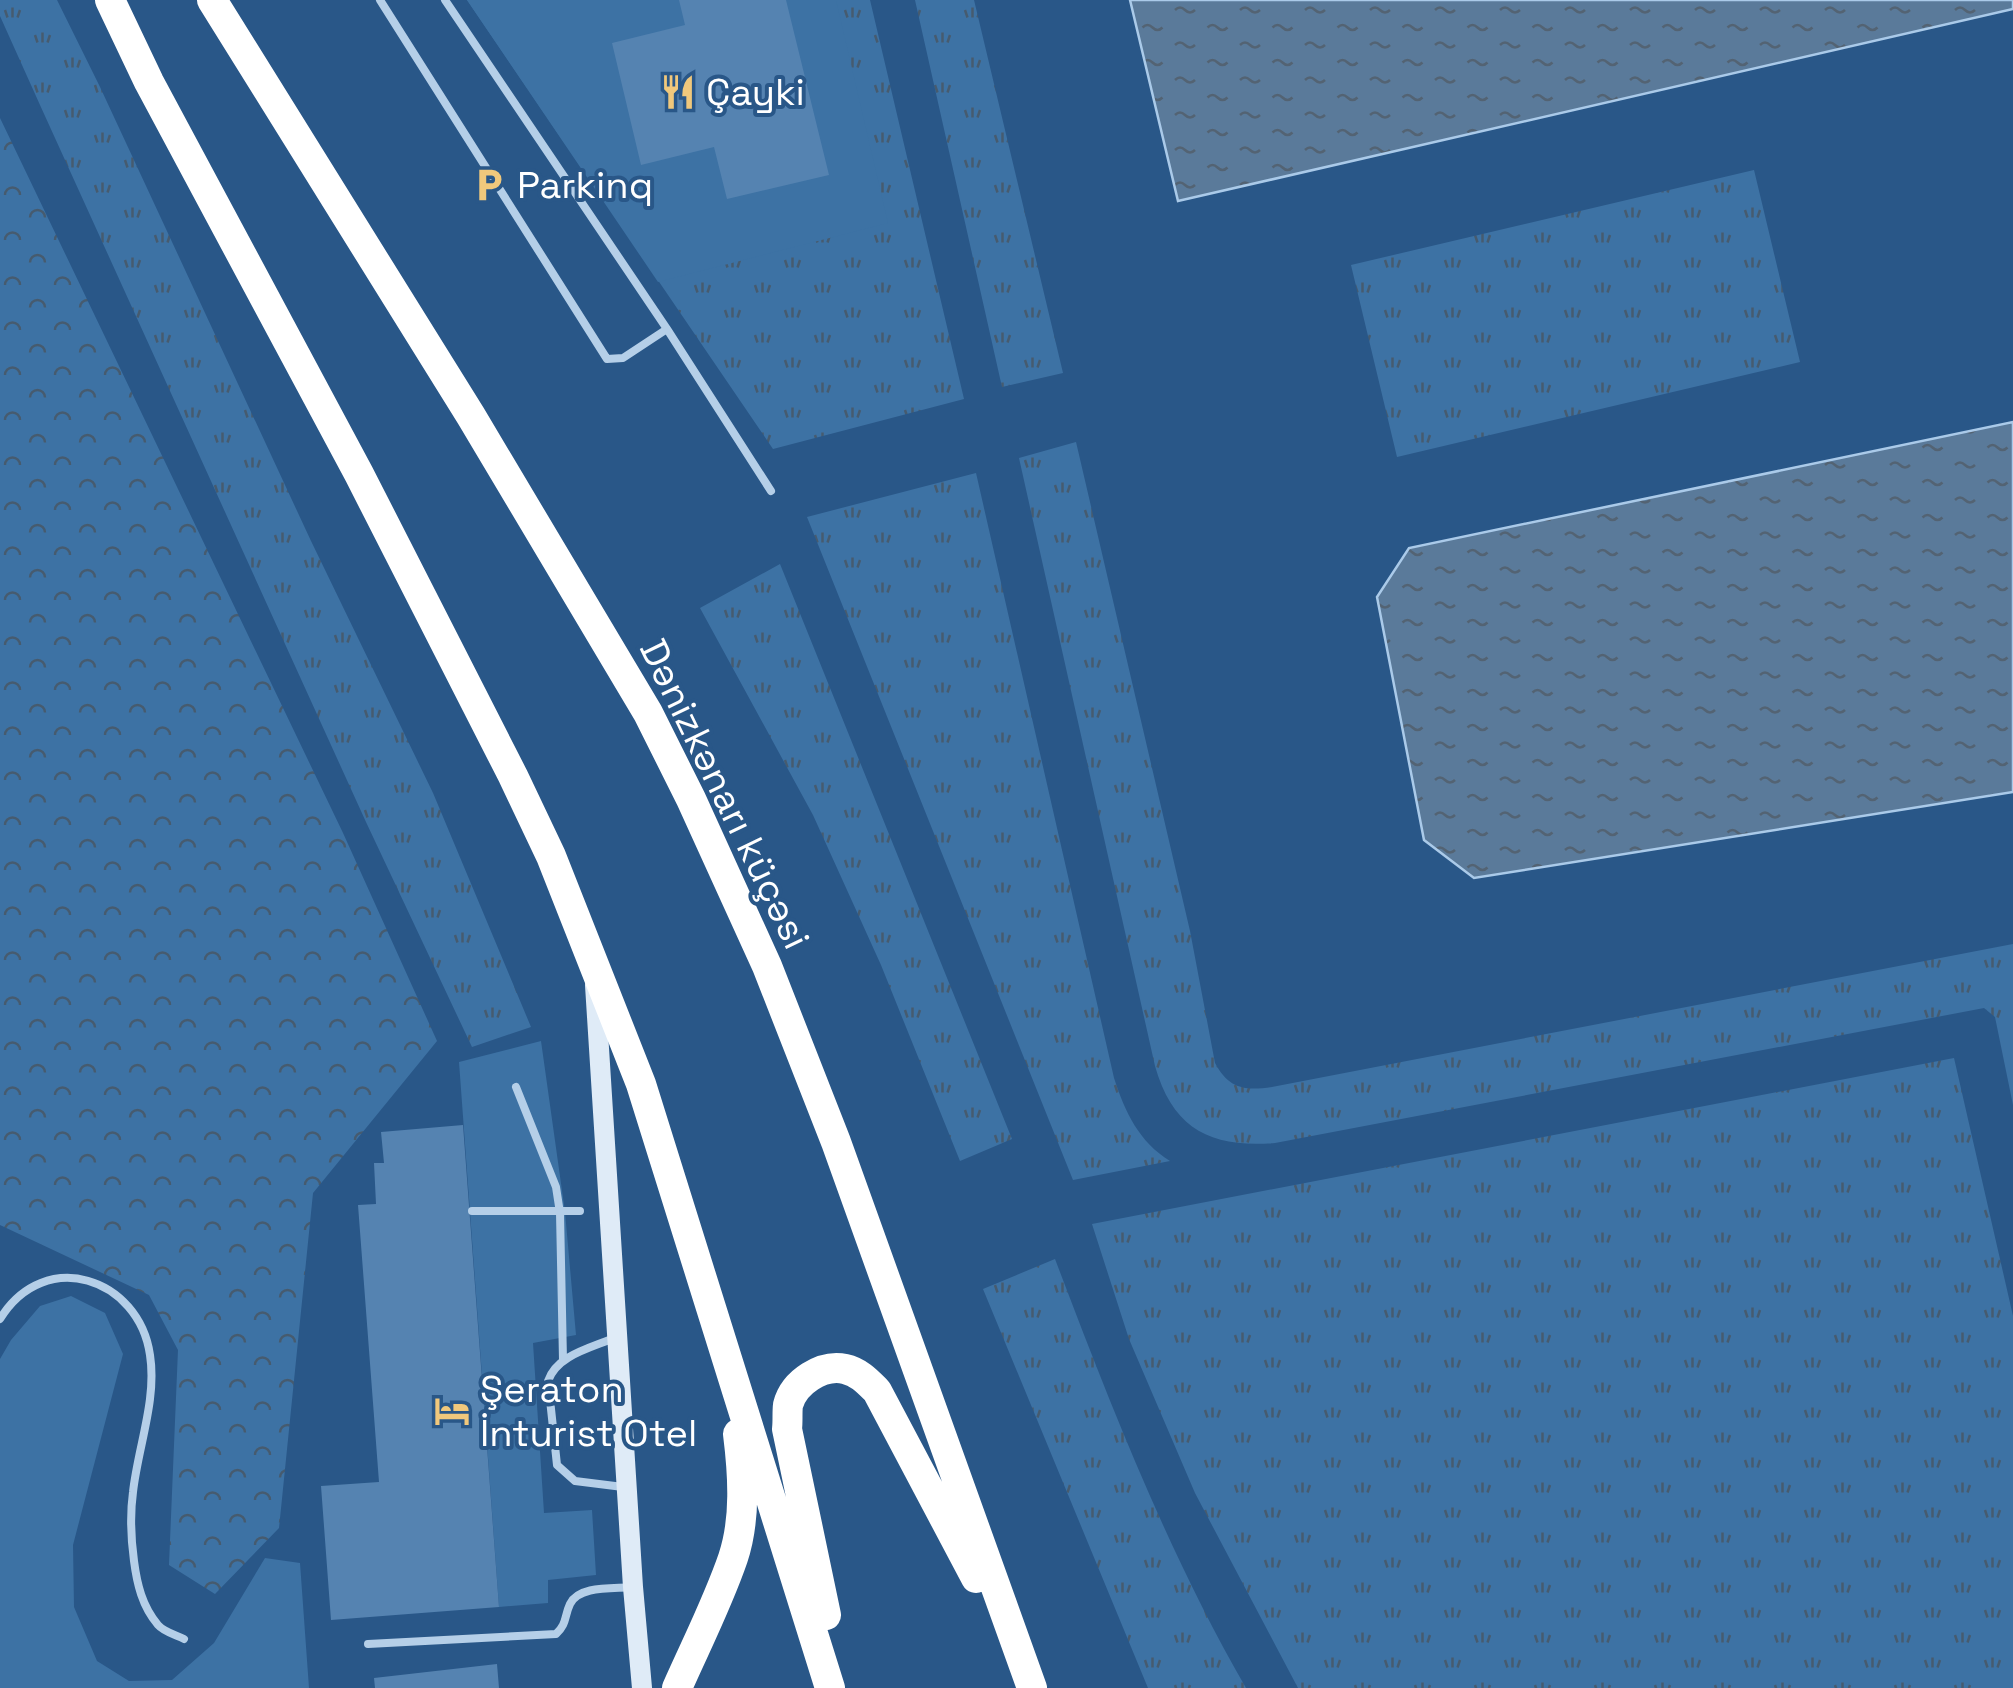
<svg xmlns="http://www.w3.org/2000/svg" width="2013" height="1688" font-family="'Space Grotesk',sans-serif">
<defs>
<pattern id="grass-tufts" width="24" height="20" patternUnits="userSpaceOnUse" patternTransform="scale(2.5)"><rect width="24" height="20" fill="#3d72a4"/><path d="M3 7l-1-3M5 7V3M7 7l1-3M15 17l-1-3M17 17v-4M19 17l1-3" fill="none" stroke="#465b6f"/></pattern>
<pattern id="forest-crowns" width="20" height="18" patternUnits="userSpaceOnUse" patternTransform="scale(2.5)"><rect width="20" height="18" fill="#3d72a4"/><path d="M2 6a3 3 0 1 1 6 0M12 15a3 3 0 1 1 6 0" fill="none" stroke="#465b6f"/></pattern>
<pattern id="water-ripples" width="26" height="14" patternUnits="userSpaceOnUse" patternTransform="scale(2.5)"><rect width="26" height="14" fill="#5a7a9a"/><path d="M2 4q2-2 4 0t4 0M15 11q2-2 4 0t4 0" fill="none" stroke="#536373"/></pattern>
</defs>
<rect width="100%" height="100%" fill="#295788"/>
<path fill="url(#grass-tufts)" d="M0 0H57L100 87 311 541 433 793 531 1027 472 1047 366 822 40 105 0 16Z
M467 0H870L964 399 773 449Z
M915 0H974L1063 373 1002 387Z
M1754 170 1800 362 1397 457 1351 265Z
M1076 442 1190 931 1215 1063C1229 1089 1245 1091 1272 1087L2013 944V1105L1995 1017 1984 1008 1275 1143C1212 1148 1173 1130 1155 1066L1019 458Z
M976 473 1114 1078C1125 1112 1139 1142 1170 1161L1073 1180 807 517Z
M780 564 1012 1139 960 1161 881 965 813 815 700 608Z
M1954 1058 2013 1316V1688H1298L1195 1493 1129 1339 1092 1224Z
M1055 1259C1110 1404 1168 1553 1246 1688H1148L983 1289Z"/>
<path fill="url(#forest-crowns)" d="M0 118 343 833 437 1041 313 1193 279 1528 215 1594 169 1565 178 1350 149 1295 0 1225Z"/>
<path fill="#3d72a4" d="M467 0H836L888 223 658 282Z
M541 1041 565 1212 576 1335 533 1343 544 1513 592 1510 596 1575 548 1580V1603L499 1607 459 1062Z
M71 1296 105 1313 123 1354 73 1545 74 1607 97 1661 129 1681 172 1680 214 1643 265 1558 300 1563 309 1688H0V1359L11 1340 40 1306Z"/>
<path fill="url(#water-ripples)" stroke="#aacae9" stroke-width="2.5" d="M1130 0H2013V9L1178 201Z
M2013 422V792L1474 878 1424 840 1377 597 1409 548Z"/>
<path fill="#5583b1" d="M679 0H786L829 175 727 199 714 147 641 165 612 43 685 25Z
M463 1125 499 1607 331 1620 321 1486 379 1482 358 1205 376 1204 374 1163H384L381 1132Z
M497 1664 499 1688H375L374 1678Z"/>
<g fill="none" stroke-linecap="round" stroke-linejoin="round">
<path stroke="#b5cfe8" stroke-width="8" d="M380 0 607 359 623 358 667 329
M445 0 667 329 771 491
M516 1087 556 1187 560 1213 563 1360
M472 1211H580
M0 1319C45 1246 139 1278 150 1355 157 1400 138 1447 133 1492 130 1514 131 1539 134 1561 137 1584 142 1606 158 1625 164 1632 176 1635 184 1639
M614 1338C591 1348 557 1355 548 1381L557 1465 575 1481 623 1487
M368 1644 556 1634C567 1624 564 1617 570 1604 579 1585 614 1589 633 1587"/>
<path stroke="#dfebf7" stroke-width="20" d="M595 985 633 1587 642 1688"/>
<path stroke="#fff" stroke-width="30" d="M110 0 149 82 359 474 513 776 551 856 641 1084 830 1688
M212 0 471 416 648 713 691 799 767 966 836 1142 1032 1688
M826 1615 787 1429C788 1421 787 1412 788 1405 794 1382 822 1364 845 1369 859 1372 868 1382 877 1391L976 1578
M677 1688C696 1645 718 1602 733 1558 746 1519 743 1474 738 1434"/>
</g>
<defs>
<symbol id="restaurant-bare" viewBox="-9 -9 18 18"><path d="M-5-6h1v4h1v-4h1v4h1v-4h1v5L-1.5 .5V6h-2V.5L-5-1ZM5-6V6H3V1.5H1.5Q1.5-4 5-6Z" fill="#f0c87c" stroke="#295788" stroke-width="2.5" paint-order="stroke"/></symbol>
<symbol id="parking-bare" viewBox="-9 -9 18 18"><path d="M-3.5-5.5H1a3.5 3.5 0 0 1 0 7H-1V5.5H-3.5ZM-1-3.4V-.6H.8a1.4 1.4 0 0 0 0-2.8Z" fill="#f0c87c" stroke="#295788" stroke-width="2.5" paint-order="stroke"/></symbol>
<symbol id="hotel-bare" viewBox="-9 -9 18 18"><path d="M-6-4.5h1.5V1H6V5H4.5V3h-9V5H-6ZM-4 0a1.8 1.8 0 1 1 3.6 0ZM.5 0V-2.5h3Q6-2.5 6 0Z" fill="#f0c87c" stroke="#295788" stroke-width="2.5" paint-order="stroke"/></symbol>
</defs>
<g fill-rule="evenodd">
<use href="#restaurant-bare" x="653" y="67" width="50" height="50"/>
<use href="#parking-bare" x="464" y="160" width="50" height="50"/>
<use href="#hotel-bare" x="427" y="1386" width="50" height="50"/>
</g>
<g text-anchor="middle" stroke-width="8" stroke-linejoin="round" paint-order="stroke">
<g font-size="38" fill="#fff" stroke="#295788" text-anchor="start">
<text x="706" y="105">Çayki</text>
<text x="517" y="198">Parkinq</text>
<text x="480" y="1402">Şeraton<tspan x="480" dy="44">İnturist Otel</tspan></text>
</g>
<g font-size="38" fill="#fff" stroke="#295788">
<text transform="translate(725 794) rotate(64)" y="13">Dənizkənarı küçəsi</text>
</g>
</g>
</svg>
